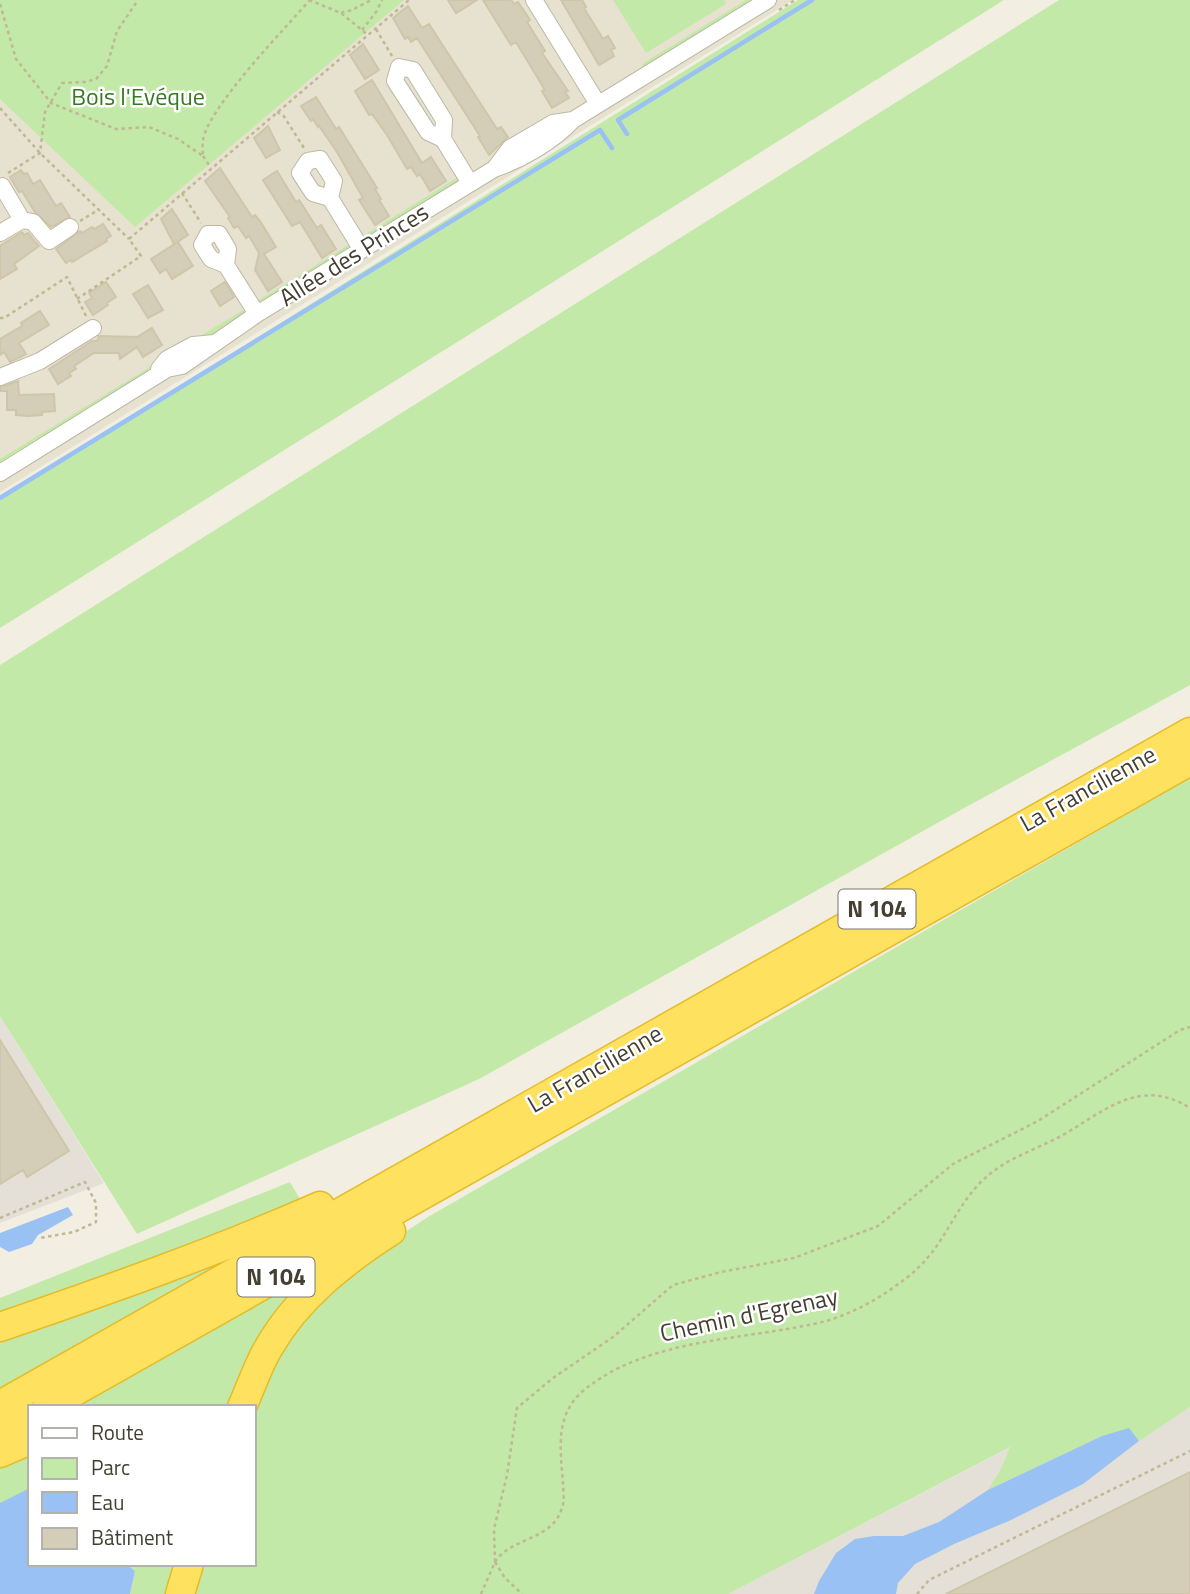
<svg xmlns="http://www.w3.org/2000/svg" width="1190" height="1594" font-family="'Titillium Web',sans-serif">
<rect width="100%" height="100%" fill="#f2efe2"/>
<path fill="#e6e2cf" d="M0 0H793L0 492Z"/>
<path fill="#e4e0d7" d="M0 1016 104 1183 0 1223Z
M1190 1354V1594H728Z"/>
<path fill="#c2e9a7" d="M0 0H404L135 227 0 99Z
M613 0H724L726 4 646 53Z
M746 0H757L645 69 642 64Z
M798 0H1004L0 628V498Z
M1059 0H1190V685L966 807 479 1079 137 1234 0 1016V665Z
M458 177 456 184 367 238 361 237Z
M350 244 346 252 262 302 257 301Z
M245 309 244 313 213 336 192 341Z
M163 359 149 374 0 466V459Z
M1190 778V1407L1139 1441 1129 1429 1102 1436 988 1490 1001 1469 1010 1447 728 1594H130L135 1571 126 1564H254V1407H30V1490L0 1503V1298L290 1182 344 1275 367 1257 428 1217Z"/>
<path fill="#99c1f4" d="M68 1207 73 1215 38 1235 32 1244 9 1252 0 1247V1233Z
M1129 1428 1139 1441 1083 1484 1011 1520 954 1544 915 1564 898 1583 896 1594H814L819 1581 836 1553 855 1539 874 1536H903L939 1522 988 1490 1102 1436Z
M28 1489 30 1564H126L135 1571 130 1594H0V1503Z"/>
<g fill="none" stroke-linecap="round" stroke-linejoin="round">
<path stroke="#99c1f4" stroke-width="4.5" d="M627 134 618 120 812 0
M0 498 600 130 612 148"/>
</g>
<path fill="#d4cdb7" stroke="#cfc6aa" stroke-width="2" d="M448 0H477L456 13Z
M483 0H511L514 4 518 2 530 20 527 22 545 51 542 53 568 91 565 92 569 98 552 108 542 91 545 90 516 42 511 45Z
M561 0H582L586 7 584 8 603 39 608 36 615 48 611 50 614 56 599 65Z
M408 6 422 28 429 24 497 129 501 127 508 137 489 155 478 137 480 136 417 38 411 42 408 37 405 39 393 18Z
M363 44 379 70 365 79 350 55Z
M372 80 422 163 431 157 446 181 430 191 420 174 417 176 411 167 407 169 387 135 372 114 369 115 355 91Z
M316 97 336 129 339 127 377 188 375 189 381 199 379 200 389 216 375 225 359 200 363 198 337 152 319 126 318 127 313 119 311 121 301 106Z
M268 126 280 150 266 158 254 138Z
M220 168 252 217 255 215 260 221 276 247 264 254 282 282 268 291 255 270 259 253 249 236 246 238 238 226 234 228 228 218 230 217 205 181Z
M21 170 24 174 27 173 33 184 40 180 56 206 61 203 70 217 51 227 35 212 22 191 19 192 10 177Z
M277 171 296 202 299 200 317 228 321 225 336 249 322 258 300 222 292 226 263 180Z
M172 209 188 235 174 244 161 219Z
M103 224 111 236 106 239 107 241 72 262 71 260 66 263 56 249 80 231 82 233 92 227 94 229Z
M22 232 24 235 28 233 39 246 14 264 17 269 0 279V246Z
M178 242 193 266 172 279 166 269 160 273 151 259Z
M106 282 116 297 107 303 108 305 93 315 85 302 92 298 89 293Z
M225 282 234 297 220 306 211 291Z
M148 285 163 310 148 318 133 294Z
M40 311 49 325 19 343 26 354 10 362 4 352 0 355V339L22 326 21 323Z
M152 328 162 345 143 357 137 347 120 359 119 353H94L74 366 76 369 69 373 71 376 58 384 49 369 92 341H97L99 336 137 337Z
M18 381 19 395 54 394 55 411 42 412V415L28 416 16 415V410H7V391H0V387Z
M0 1040 69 1151 27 1177 23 1170 0 1184Z
M1190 1472V1594H946Z"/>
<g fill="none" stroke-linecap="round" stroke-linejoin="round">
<defs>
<path id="street" d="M534 0 598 104
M443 139 428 132 395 81 399 67 413 70 444 120 443 139 470 183
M495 168 510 148 553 123 573 120
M2 186 22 220 33 222 49 241 70 227
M330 198 313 193 300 173 308 161 320 159 334 181 330 198 362 250
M0 233 22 220
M226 265 211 259 202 245 208 234H219L228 249 226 265 257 314
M159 369 167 359 193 345 215 343
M0 377 40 361 93 328
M0 473 167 369 182 366 257 314 494 169C521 160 554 141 573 120L768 0"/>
<path id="highway" d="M0 1327C108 1290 216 1252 320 1206
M0 1405 1190 732
M47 1407 1190 761
M242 1407C251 1387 258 1365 269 1347 297 1298 344 1261 391 1231
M0 1434 30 1417
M0 1453 30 1440
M180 1594 189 1564"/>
</defs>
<use href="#street" stroke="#beb9a4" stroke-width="18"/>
<use href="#highway" stroke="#e5bb28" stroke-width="31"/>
<path stroke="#c0b794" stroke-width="2.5" stroke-dasharray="3.5 3.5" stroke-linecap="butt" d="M309 0 341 13 368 35
M0 4 16 59 51 103 116 129 149 127 178 139 203 156C203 151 202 145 203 140 208 108 286 27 310 0
M779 10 795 0
M341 13 352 10 371 0
M376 29 392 56
M362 30 376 12 382 0
M0 108 40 153 129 239
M277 112 283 115 304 148
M203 156 211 168
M8 173 40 153 45 112 62 83 85 82 96 79 107 66 117 31 138 0
M182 193 201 223
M80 221 98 210
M77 299 141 256 129 239 409 0
M0 318H4L67 277 86 316
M0 1218 85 1182 96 1203V1222L74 1232 40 1238
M495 1562C511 1537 552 1541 562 1508 565 1501 563 1490 563 1482 560 1448 555 1414 584 1390 651 1336 747 1341 826 1321 854 1313 882 1297 905 1279 943 1251 950 1215 979 1184 1001 1160 1033 1151 1061 1136 1104 1112 1139 1076 1190 1108
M495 1562 505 1578 522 1594
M481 1594 495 1562 494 1529 507 1475 517 1408 553 1378 613 1337 673 1285 721 1272 794 1258 878 1226 953 1164 1038 1121 1180 1030 1190 1027
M917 1594 929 1580 1190 1451"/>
<use href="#street" stroke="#fff" stroke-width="16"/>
<use href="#highway" stroke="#ffe160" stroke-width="28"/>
</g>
<g text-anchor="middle" stroke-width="5" stroke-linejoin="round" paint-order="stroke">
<g fill="#fff" stroke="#7c7970" stroke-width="2">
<rect x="838.5" y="889.5" width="77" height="39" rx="5"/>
<rect x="237.5" y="1257.5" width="77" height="39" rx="5"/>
</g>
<g font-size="23" font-weight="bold" fill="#443f32">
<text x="877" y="917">N 104</text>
<text x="276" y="1285">N 104</text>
</g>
<g font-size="24" fill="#377823" stroke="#fff">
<text x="138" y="105">Bois l'Evéque</text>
</g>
<g font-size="24" fill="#443f32" stroke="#fff">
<text transform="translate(354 255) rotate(-32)" y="8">Allée des Princes</text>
<text transform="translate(1088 789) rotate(-29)" y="8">La Francilienne</text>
<text transform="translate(595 1069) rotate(-30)" y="8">La Francilienne</text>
<text transform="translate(749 1315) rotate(-12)" y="8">Chemin d'Egrenay</text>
</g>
</g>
<rect x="28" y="1405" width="228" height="161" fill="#ffffff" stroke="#b4b2ad" stroke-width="2"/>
<rect x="42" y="1428" width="35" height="10" fill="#ffffff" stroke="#b4b2ad" stroke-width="2"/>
<text x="91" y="1440" font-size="21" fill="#443f32">Route</text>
<rect x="42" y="1458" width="35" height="21" fill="#c2e9a7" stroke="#b4b2ad" stroke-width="2"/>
<text x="91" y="1475" font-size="21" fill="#443f32">Parc</text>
<rect x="42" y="1492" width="35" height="21" fill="#99c1f4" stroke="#b4b2ad" stroke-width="2"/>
<text x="91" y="1510" font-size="21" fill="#443f32">Eau</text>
<rect x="42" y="1528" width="35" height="21" fill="#d4cdb7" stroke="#b4b2ad" stroke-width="2"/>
<text x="91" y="1545" font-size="21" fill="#443f32">Bâtiment</text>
</svg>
